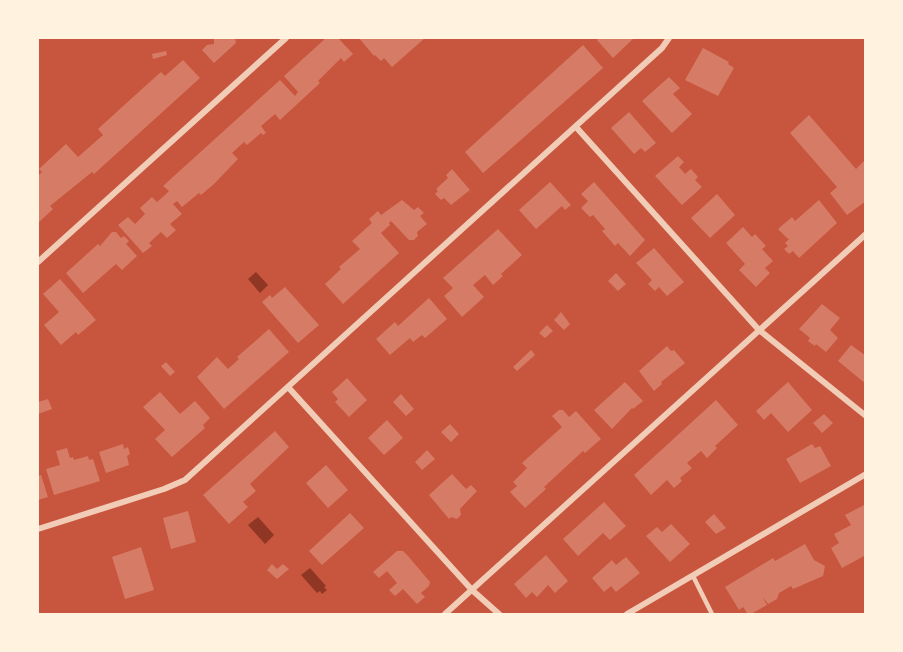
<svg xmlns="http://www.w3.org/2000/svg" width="903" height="652" font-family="'PT Serif',serif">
<rect width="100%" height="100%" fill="#c8553d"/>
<path fill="#8f3625" d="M256 272 268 285 260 293 248 279Z
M258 517 274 535 265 544 248 525Z
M310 568 326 586 324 587 327 590 322 594 320 591 317 593 301 575Z"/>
<path fill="#d67c66" d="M214 38H235L236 43 214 63 202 50 207 45 214 44Z
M326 38H338L353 54 344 62 341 58 318 81 320 83 280 120 275 114 261 126 266 133 263 135 261 133 247 145 244 142 232 153 238 159 214 184 201 195 199 193 182 207 177 201 173 204 182 214 170 224 176 230 167 238 161 232 149 243 152 246 143 253 118 225 128 217 135 224 145 214 140 208 152 197 157 202 165 195 169 191 163 186 280 80 295 96 298 92 284 76Z
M359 38H425L392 67 384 58 381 61 375 55 374 56Z
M600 38H634L613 58 597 40Z
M583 45 603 68 483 173 465 152Z
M703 48 729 62 728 64 734 68 718 96 685 80Z
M166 51 167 55 153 59 152 54Z
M183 60 200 78 94 174 92 172 50 206 53 209 38 223V176L42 172 39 169 66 144 78 157 103 135 98 129 143 88 161 72 165 76Z
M669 77 680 88 673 94 692 114 672 133 642 101Z
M629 112 656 143 645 152 641 148 634 154 611 128Z
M809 115 856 169 864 161 866 163V201L847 215 830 193 837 187 790 133Z
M678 156 684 162 679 167 685 174 691 169 698 177 695 180 702 187 682 205 655 176Z
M452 169 470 190 451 205 444 198 441 200 435 194 438 191 436 189 448 178 446 175Z
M550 182 571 205 565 210 562 206 536 229 519 210Z
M594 182 645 240 630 256 618 243 615 246 602 231 605 229 593 215 590 217 581 208 588 201 581 194Z
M717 194 735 215 710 238 691 218Z
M402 200 414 210 418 207 424 213 420 216 427 224 417 232 418 236 414 240H409L391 221 389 223 390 225 381 233 399 253 343 304 325 284 341 269 339 267 360 249 352 241 372 223 369 219 378 211 381 215Z
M819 200 837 223 799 258 793 251 789 254 784 249 788 246 785 243 789 239 787 238 778 229 792 217 795 221Z
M743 227 752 237 755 234 766 246 762 249 773 261 765 268 770 273 756 287 739 270 745 264 726 243Z
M498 229 522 255 501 274 503 276 493 285 485 275 473 285 484 297 462 317 444 296 453 288 443 278Z
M112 232H116L121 238 124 236 129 241 126 244 137 256 122 270 116 264 83 293 66 273 98 244 100 246Z
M654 248 684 282 667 296 659 287 655 291 648 284 652 280 636 263Z
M616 273 626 284 618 291 608 281Z
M60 279 96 320 78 335 76 332 61 345 44 325 59 312 43 294Z
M285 287 319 325 298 343 262 302 270 295 272 298Z
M429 298 447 319 425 338 422 335 413 342 410 338 390 355 376 339 395 322 398 326Z
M822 304 840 318 830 330 838 338 826 352 816 344 815 346 808 341 810 338 799 329Z
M561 312 570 324 564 330 554 320Z
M547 325 553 331 545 338 539 333Z
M269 329 289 352 224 409 197 377 217 357 228 369 239 359 237 357Z
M851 345 866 356V384L838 361Z
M667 346 671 351 674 350 685 363 661 382 662 384 654 391 639 371Z
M531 350 535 355 517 371 513 367Z
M166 362 175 372 170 376 161 366Z
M347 378 367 400 349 417 335 402 338 399 332 392Z
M625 382 643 401 633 409 632 408 612 429 594 410Z
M788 382 812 410 788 432 771 413 764 420 756 411Z
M160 392 180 414 195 401 210 418 203 425 205 428 172 457 155 439 165 430 143 407Z
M401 394 414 409 406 416 393 402Z
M48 399 52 409 38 414V402Z
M716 400 738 425 715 446 717 448 707 458 701 451 687 463 692 468 680 478 682 481 674 488 667 480 651 495 634 475Z
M559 410H563L569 417 576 411 601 439 585 453 583 451 544 487 546 489 525 508 510 492 517 486 513 482 527 468 522 463 562 427 552 416Z
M824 414 833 423 822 433 813 423Z
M387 420 403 438 384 455 368 438Z
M450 424 459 434 451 442 441 432Z
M275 431 289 447 250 484 256 491 243 502 248 507 229 524 203 495Z
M123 444 124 449 128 447 130 454 127 456 129 465 106 473 99 452Z
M812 444 815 448 820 446 831 466 800 483 786 459Z
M67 448 70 458 73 457 74 460 88 456 89 460 93 459 100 481 54 495 46 469 60 465 56 451Z
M427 450 435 459 422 470 415 462Z
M326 465 348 490 328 508 306 483Z
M452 474 466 489 471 485 477 491 460 509 461 515 457 519 451 517 449 519 429 495Z
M41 475 48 497 38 500V476Z
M604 502 626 526 610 540 603 533 578 556 563 539Z
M866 504V555L842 568 831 548 839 543 834 534 851 525 845 515Z
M188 511 196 542 171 549 163 518Z
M350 513 364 528 322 565 309 551Z
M714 514 726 528 716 534 705 522Z
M671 524 690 544 670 562 646 536 657 527 662 532Z
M805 544 814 560 825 566 823 576 793 589 791 586 779 593 777 599 768 604 762 596 767 605 751 614H748L743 607 739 610 725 587 773 558 775 561Z
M141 547 154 590 125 599 112 557Z
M397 551H403L408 556 430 582 429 586 421 593 425 597 417 604 403 589 395 596 389 590 397 583 387 571 379 578 373 572Z
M546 555 568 581 555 593 548 585 537 597 532 592 526 598 514 584Z
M626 557 640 573 616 592 611 586 604 592 592 578 612 560 616 565Z
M272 564 277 569 283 564 289 569 277 579 267 570Z"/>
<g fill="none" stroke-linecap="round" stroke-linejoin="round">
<path stroke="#f1ccb7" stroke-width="4.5" d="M693 576 712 614"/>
<path stroke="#f1ccb7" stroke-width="6" d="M576 127 759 330 866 416
M38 262 286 38
M288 387 472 590 499 614
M38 529 164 489 185 480 662 48 669 38
M445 614 866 234
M627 614 866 474"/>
</g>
<rect width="903" height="652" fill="none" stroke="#fff3e0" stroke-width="78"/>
</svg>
